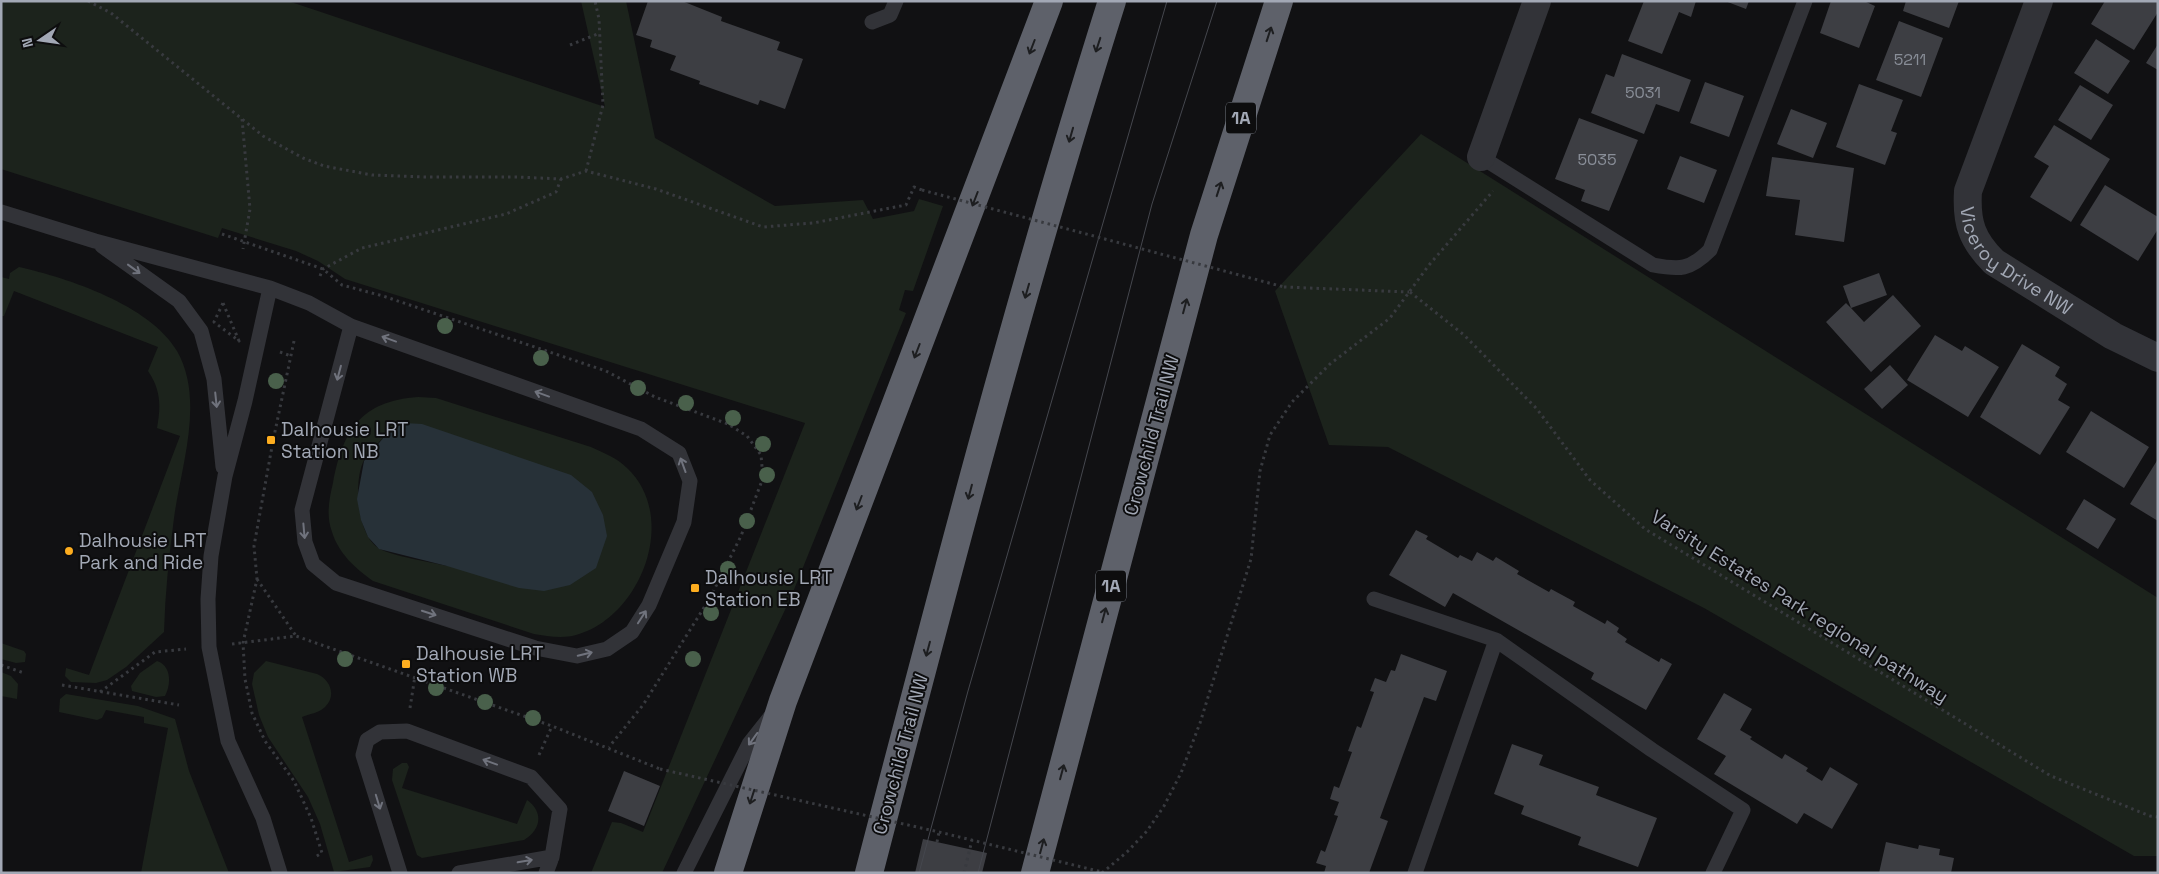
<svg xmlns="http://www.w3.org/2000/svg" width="2159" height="874" font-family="'Space Grotesk',sans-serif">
<rect width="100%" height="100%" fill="#111113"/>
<path fill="#1c231c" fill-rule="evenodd" d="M1 1H288L605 107 581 1H626L655 138 775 206 863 200 873 219 914 211 919 199 943 206 913 291 905 290 899 310 906 313 791 597 662 873H591L612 822 621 823 643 832 805 423 345 279 318 261 296 251 222 228 218 238 1 169Z
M1421 134 2158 598V856H2134L1704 608 1388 447 1329 445 1275 291Z
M19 267C68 278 150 305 177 351 205 400 181 466 174 518 169 556 165 594 164 632L126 667 107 680 96 683 71 682 65 676 66 668 89 675 180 436 157 428C161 406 161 390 148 371L158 347 14 291 4 316H1V277L9 279 10 273Z
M418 397 436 398 591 447C604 453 617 458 627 468 680 518 640 618 576 635 562 639 547 636 534 634L373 581C355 568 339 554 332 532 326 516 329 499 333 483 343 430 361 401 418 397ZM389 431 447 566C431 562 392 556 380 549 357 537 353 481 364 460 370 450 382 440 389 431Z
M1 643 24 651 26 654 25 662 16 663 1 659Z
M157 661C172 666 171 685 165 696L156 697 132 691 131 686 140 673Z
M266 661 317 674C330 679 337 696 325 707 319 713 309 714 302 717L349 862 372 855 373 860 370 867 334 872 320 824 308 797 268 737 259 715 252 684 254 673Z
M1 672 11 676 18 684 17 699 1 696Z
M66 694 138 706 175 719 189 771 229 873H141L168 728 144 723V717L106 710 102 718 97 720 59 712 60 699Z
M402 763H407L409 767 402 788 517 824 527 800C544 812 541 830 524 840L422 858 417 855 392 780 393 769Z"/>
<path fill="#273138" d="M404 423 422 424 571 475 592 492 603 515 607 536 596 568 570 585 544 591 519 588 447 566 379 549 368 537 361 520 357 499 364 461 389 431Z"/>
<path fill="#3d3e43" d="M648 1H682L722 17 721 21 780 42 777 50 803 59 785 109 760 100 758 105 699 84 700 81 670 70 676 56 650 47 652 40 636 35Z
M1644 1H1696L1691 17 1679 12 1662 54 1628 41Z
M1725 1H1749L1746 9Z
M1831 1H1864L1875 6 1859 48 1820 33Z
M1906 1H1959L1949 28 1903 11Z
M2105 1H2158V12L2134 50 2091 24Z
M1899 21 1943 38 1921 97 1876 80Z
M2096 39 2130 61 2108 94 2074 73Z
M2158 44V70L2146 63Z
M1622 54 1691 80 1679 112 1656 104 1644 134 1591 113 1606 74 1614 77Z
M1705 82 1744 96 1729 137 1690 123Z
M1859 84 1903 100 1891 131 1897 133 1885 165 1836 147Z
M2080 85 2113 105 2091 140 2058 120Z
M1791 109 1827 123 1813 158 1777 144Z
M1579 118 1638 140 1609 211 1581 201 1585 190 1555 179Z
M2054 125 2110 159 2071 222 2030 197 2049 166 2034 157Z
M1680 156 1717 170 1704 203 1667 189Z
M1772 157 1854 168 1844 242 1795 235 1800 200 1766 196Z
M2105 185 2158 217V229L2138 261 2080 225Z
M1879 273 1887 295 1851 308 1864 322 1893 295 1921 326 1871 372 1826 322 1846 303 1851 308 1843 286Z
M1935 335 1962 351 1965 346 1999 367 1968 417 1907 380Z
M2022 344 2060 367 2055 376 2067 384 2058 400 2070 407 2040 455 1980 417Z
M1890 365 1908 385 1882 409 1864 389Z
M2091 411 2149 447 2124 488 2066 452Z
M2158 459V521L2130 504Z
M2084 499 2116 519 2098 549 2066 529Z
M1416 530 1428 536 1426 539 1458 558 1460 555 1472 561 1477 552 1493 561 1496 557 1519 571 1517 574 1549 592 1551 589 1575 602 1573 606 1605 624 1607 620 1619 628 1617 632 1627 639 1625 642 1659 662 1661 658 1672 664 1646 710 1591 679 1594 673 1453 593 1445 607 1389 575Z
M1401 654 1447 671 1436 701 1424 697 1380 818 1388 821 1369 873H1324L1326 866 1316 863 1321 850 1325 852 1338 816 1334 815 1339 802 1330 799 1334 786 1339 788 1352 752 1348 751 1357 726 1361 728 1374 692 1370 691 1375 678 1386 682 1391 670 1395 671Z
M1724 693 1752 709 1740 730 1752 737 1750 739 1782 759 1785 754 1808 768 1806 771 1822 781 1830 767 1858 784 1832 829 1804 813 1797 824 1714 774 1726 756 1697 739Z
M1512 744 1543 755 1539 765 1599 787 1596 795 1657 818 1638 867 1578 845 1581 837 1521 814 1524 806 1494 794Z
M624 771 660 786 644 826 608 811Z
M923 839 987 853 982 873H915Z
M1886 842 1918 849 1919 845 1940 849 1939 855 1954 858 1951 873H1879Z"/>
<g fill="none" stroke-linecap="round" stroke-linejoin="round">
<path stroke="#383a3f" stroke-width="3" stroke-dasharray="2.5 4" stroke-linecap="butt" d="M88 1 111 13 263 136 303 158 324 166 372 175 425 177H517L561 179 586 171 656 189 763 227 813 223 906 205 914 187 922 190
M570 45 600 33
M242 119 250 209 243 249
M586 171 603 105 599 19 595 1
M222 234 323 269 342 285 383 296 606 371 655 397 728 424 747 436 761 455 763 478 741 536 710 598 643 705 609 747
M320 276 323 269 362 248 506 214 556 192 561 179
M1284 287 1409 292
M1410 292 1464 335 1537 409 1590 480 1645 529 2051 776 2150 816 2158 817
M223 303 239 341 214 322Z
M294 341 273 441 254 546 257 579 243 643 245 679 252 713 265 741 294 781 311 818 322 853 315 857
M280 352 291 356
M257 579 296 636
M232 644 296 636 552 726 660 769
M1 665 24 673
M62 685 179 705
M100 692 155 652 186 649
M410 708 415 676
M539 755 552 726
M937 842 939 832
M964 873 972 840
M1102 873 1127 852 1147 831 1164 806 1181 773 1200 723 1251 559 1260 471 1270 435 1292 402 1330 364 1390 318 1429 265 1493 191"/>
<path stroke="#323338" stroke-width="15" d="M872 22 890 15 896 1
M1481 157 1653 265C1680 270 1690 270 1710 250L1805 1
M1 212 95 241 270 288 309 303 351 326 641 429 679 453 690 481 684 522 649 605 632 632 607 649 577 656 535 648 336 583 313 564 305 542 302 510 351 326
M102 246 179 301 201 331 214 379 223 467
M270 288 245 401 225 476 211 556 208 599 209 647 228 741 263 818 280 873
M1374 599 1496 640 1652 750 1743 810 1713 873
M400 873 363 755 367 740 380 732 407 731 531 777 560 809 552 857 459 873
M546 873 552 857
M684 873 749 744 771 716
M1415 873 1496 640"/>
<g stroke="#323338" stroke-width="28">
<path id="s1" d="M2039 1 1968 191C1966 223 1972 240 1994 262L2113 336 2158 358"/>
<path d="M1481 157 1537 1"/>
</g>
<path stroke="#5e616a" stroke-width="28" d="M728 873 783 701 1049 1
M869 873C945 581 1021 289 1112 1
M1035 873 1204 235 1279 1"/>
<path stroke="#45474e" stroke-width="1" d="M919 873 968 691 1167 1
M978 873 1152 204 1217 1"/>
<path stroke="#383a3f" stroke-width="3" stroke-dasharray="2.5 4" stroke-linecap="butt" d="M922 190 1284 287
M660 769 939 832 1102 872"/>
</g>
<g fill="#49604b">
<circle cx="445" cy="326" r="8"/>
<circle cx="541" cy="358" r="8"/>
<circle cx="276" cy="381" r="8"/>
<circle cx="638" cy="388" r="8"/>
<circle cx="686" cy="403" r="8"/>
<circle cx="733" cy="418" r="8"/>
<circle cx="763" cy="444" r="8"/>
<circle cx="767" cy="475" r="8"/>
<circle cx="747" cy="521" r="8"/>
<circle cx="728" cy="569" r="8"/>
<circle cx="711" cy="613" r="8"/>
<circle cx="345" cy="659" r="8"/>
<circle cx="693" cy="659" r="8"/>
<circle cx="436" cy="688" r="8"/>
<circle cx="485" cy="702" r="8"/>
<circle cx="533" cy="718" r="8"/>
</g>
<defs><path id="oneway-shaft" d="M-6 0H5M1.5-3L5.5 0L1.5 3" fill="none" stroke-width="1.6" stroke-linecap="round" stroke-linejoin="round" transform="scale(1.25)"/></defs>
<g stroke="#1d1e20">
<use href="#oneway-shaft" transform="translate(1269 34) rotate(-72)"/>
<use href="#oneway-shaft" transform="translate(1098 45) rotate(108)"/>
<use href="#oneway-shaft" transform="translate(1032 47) rotate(111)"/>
<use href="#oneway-shaft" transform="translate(1071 135) rotate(106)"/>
<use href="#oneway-shaft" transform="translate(1219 189) rotate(-72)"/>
<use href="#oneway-shaft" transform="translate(975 199) rotate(111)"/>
<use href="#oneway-shaft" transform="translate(1027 291) rotate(106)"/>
<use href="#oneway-shaft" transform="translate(1185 306) rotate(-75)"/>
<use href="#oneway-shaft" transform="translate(917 351) rotate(111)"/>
<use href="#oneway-shaft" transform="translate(970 492) rotate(105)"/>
<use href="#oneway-shaft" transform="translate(859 503) rotate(111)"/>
<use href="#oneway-shaft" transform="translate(1104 615) rotate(-75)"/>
<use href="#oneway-shaft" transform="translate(928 649) rotate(105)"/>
<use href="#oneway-shaft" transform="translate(1062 772) rotate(-75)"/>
<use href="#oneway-shaft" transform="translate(752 797) rotate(108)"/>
<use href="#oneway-shaft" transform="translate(1042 846) rotate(-75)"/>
</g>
<g stroke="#70737d">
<use href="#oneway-shaft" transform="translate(134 269) rotate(36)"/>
<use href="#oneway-shaft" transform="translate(389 339) rotate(-160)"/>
<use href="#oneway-shaft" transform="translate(339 373) rotate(105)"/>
<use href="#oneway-shaft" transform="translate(542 394) rotate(-160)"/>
<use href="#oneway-shaft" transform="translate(216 400) rotate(84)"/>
<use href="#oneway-shaft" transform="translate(683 465) rotate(-110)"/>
<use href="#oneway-shaft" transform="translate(304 531) rotate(85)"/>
<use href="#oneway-shaft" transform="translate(429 613) rotate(18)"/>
<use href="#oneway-shaft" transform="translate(642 617) rotate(-57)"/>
<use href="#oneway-shaft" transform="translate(585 654) rotate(-14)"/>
<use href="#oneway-shaft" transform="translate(753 739) rotate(126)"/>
<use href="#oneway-shaft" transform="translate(490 762) rotate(-160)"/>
<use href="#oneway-shaft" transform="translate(378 802) rotate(73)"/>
<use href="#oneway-shaft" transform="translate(525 861) rotate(-10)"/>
</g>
<g fill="#fdad1f" stroke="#0d0d0e" stroke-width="2">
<rect x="266" y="435" width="10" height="10" rx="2.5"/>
<circle cx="69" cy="551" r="5"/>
<rect x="690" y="583" width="10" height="10" rx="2.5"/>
<rect x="401" y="659" width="10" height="10" rx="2.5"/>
</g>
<g text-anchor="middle" stroke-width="4" stroke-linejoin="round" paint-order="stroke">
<g font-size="16" fill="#898e98">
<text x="1910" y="65">5211</text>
<text x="1643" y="98">5031</text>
<text x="1597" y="165">5035</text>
</g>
<g fill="#0d0d0e" stroke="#757a83" stroke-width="1">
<rect x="1226" y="102.5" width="30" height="31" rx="4"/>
<rect x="1096" y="570.5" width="30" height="31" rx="4"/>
</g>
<g font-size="18" font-weight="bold" fill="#a2a8b5">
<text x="1241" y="124">1A</text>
<text x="1111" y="592">1A</text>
</g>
<g font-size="19" fill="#a2a8b5" stroke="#0d0d0e">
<text dy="7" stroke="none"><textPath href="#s1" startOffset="295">Viceroy Drive NW</textPath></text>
<text transform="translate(1151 435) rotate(-75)" y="7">Crowchild Trail NW</text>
<text transform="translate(1800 606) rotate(32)" y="7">Varsity Estates Park regional pathway</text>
<text transform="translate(900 754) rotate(-75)" y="7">Crowchild Trail NW</text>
</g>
<g font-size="19" fill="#a2a8b5" stroke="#0d0d0e" text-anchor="start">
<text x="281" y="436">Dalhousie LRT<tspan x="281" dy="22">Station NB</tspan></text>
<text x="79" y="547">Dalhousie LRT<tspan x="79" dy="22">Park and Ride</tspan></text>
<text x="705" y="584">Dalhousie LRT<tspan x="705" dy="22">Station EB</tspan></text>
<text x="416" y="660">Dalhousie LRT<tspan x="416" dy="22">Station WB</tspan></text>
</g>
</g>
<rect width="2159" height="874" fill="none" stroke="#a2a8b5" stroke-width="5"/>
<g transform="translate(40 40) rotate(257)" stroke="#0d0d0e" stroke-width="4" paint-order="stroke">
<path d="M0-4L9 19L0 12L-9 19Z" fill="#a2a8b5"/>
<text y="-8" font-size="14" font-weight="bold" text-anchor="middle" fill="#a2a8b5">N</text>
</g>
</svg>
